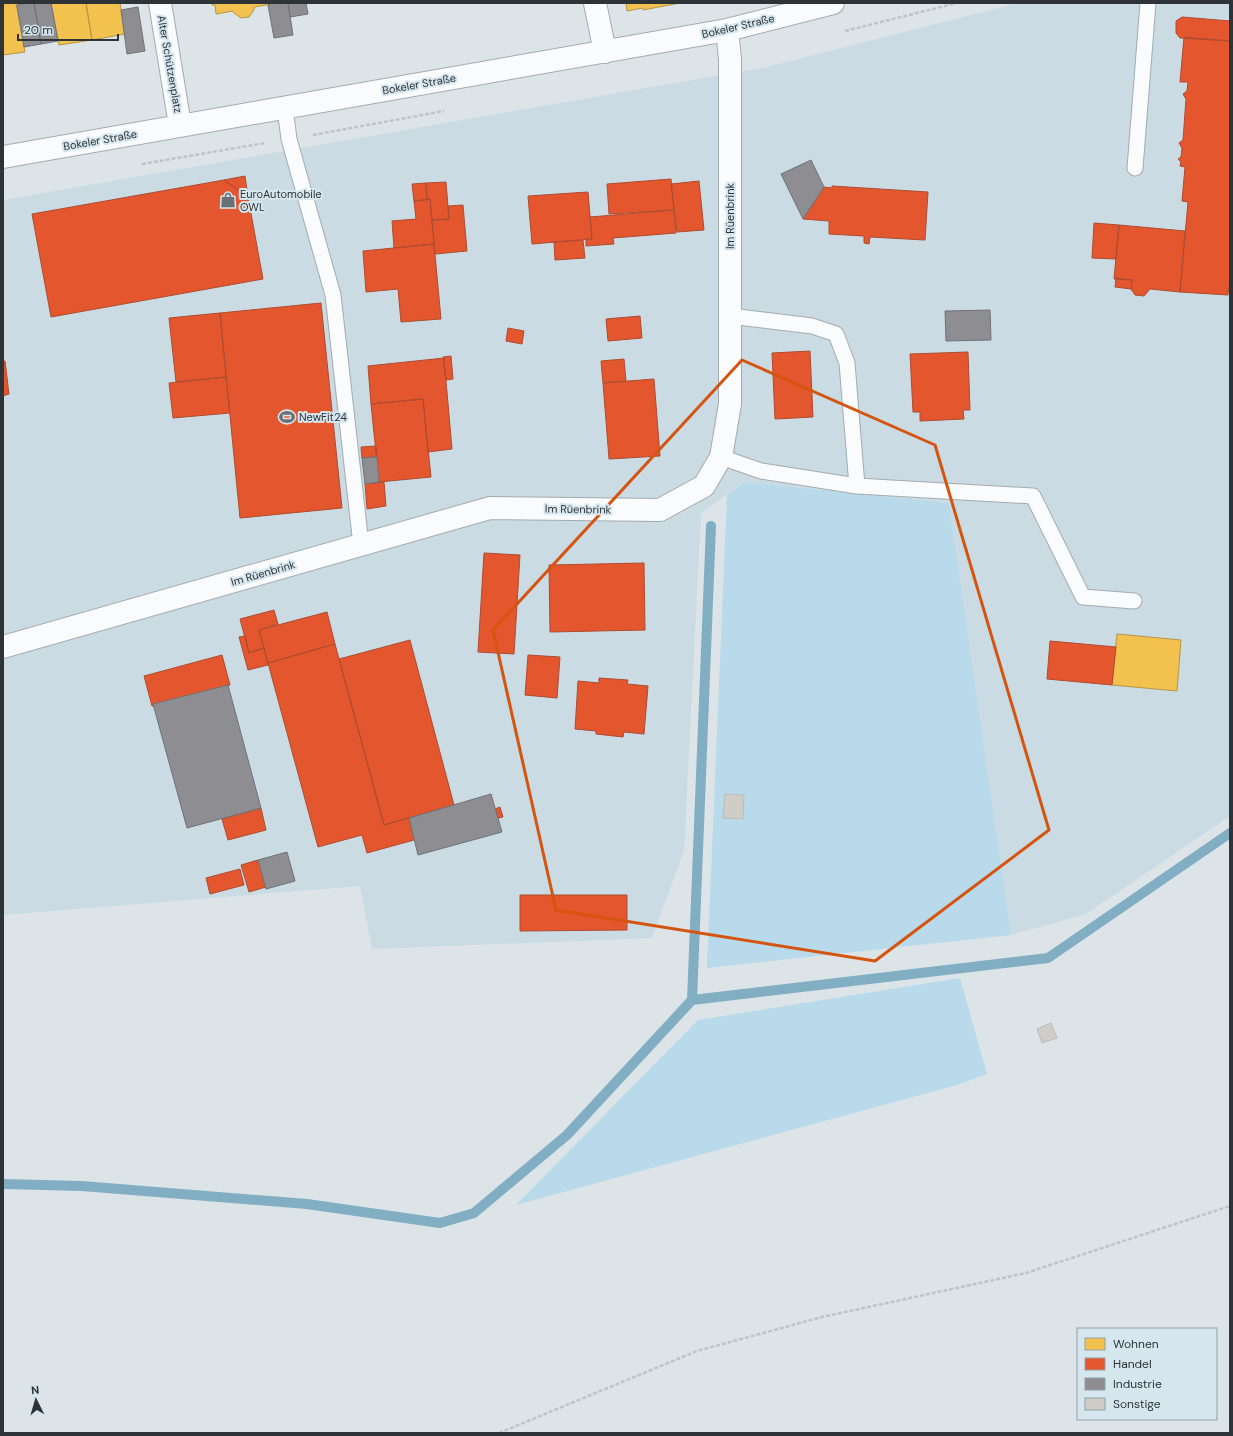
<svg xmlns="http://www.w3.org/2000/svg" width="1233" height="1436" font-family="'DM Sans',sans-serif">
<rect width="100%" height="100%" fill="#dce4e8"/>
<path fill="#cadbe3" d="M1018 3H1230V816L1086 914 1011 935 949 503 744 482 701 513 684 851 652 938 372 949 360 886 3 915V200L767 67Z"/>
<path fill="#b8daea" d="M744 482 949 503 1011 935 707 968 727 495Z
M960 978 987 1074 957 1085 516 1205 698 1020Z"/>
<path fill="#f2c14e" stroke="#b79647" d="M3 3H16L25 52 3 55Z
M51 3H86L92 40 59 45Z
M86 3H120L125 34 92 40Z
M212 3H273V4L254 7V10L249 17 241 18 234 13 233 11 216 14 215 5H212Z
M626 3H680L643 10V8L627 11Z
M1117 634 1181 640 1177 691 1112 685Z"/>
<path fill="#e4572e" stroke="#ad4c31" d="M1182 17 1230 21V41L1180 38 1176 33V21Z
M1184 37 1230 41V278L1228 295 1180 292 1188 202 1182 201 1185 167 1180 166 1181 162 1178 159 1181 157 1182 148 1179 143 1183 140 1186 99 1183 94 1187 91 1188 82H1180Z
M245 176 248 197 224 180Z
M671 179 674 210 609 214 607 184Z
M224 180 248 197 263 279 51 317 32 214Z
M699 181 704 230 677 232 671 184Z
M446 182 449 219 432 220 430 199 427 200 426 183Z
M426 183 427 200 414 201 412 184Z
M832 186 928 192 925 240 870 237 869 244 864 243V236L829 234V221L803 219 824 187 832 188Z
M588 192 592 239 532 244 528 196Z
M430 199 434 244 394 248 392 221 416 219 414 201Z
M463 205 467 251 435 254 432 220 449 219 448 206Z
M674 210 676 233 613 238 614 244 586 246V239H592L590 217Z
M1094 223 1119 225 1116 259 1092 258Z
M1119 225 1185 231 1180 292 1150 289 1144 296 1135 295 1131 289 1132 280 1114 279Z
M583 240 585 258 555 260 554 242Z
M434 244 441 319 401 322 398 289 366 292 363 251Z
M1116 278 1132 280 1131 289 1115 287Z
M321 303 342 508 240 518 220 313Z
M220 313 226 377 176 382 169 318Z
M640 316 642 338 608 341 606 319Z
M508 328 524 331 522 344 506 341Z
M810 351 813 417 775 419 772 353Z
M968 352 970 410H963L964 419 920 421V412H913L910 354Z
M451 356 453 379 446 380 443 357Z
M444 358 452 449 428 452 423 399 371 404 368 366Z
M624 359 626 381 603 383 601 361Z
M3 361H5L9 394 3 396Z
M226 377 230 413 173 418 169 383Z
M654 379 660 456 609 459 603 383Z
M423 399 431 477 379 482 371 404Z
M376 446 377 457 362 458 361 447Z
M384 482 386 506 367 509 365 484Z
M484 553 520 555 514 654 478 652Z
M644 563 645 630 550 632 549 565Z
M274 610 278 624 259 630 264 648 249 653 240 619Z
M327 612 335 644 268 663 259 630Z
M245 636 249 653 264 648 268 665 248 670 239 637Z
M410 640 454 805 384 825 339 659Z
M1050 641 1116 647 1112 685 1047 679Z
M335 644 384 825 409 818 415 840H414L367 853 362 835 318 847 268 663Z
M222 655 230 685 152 706 144 676Z
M528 655 560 657 557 698 525 695Z
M599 678 628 680 627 684 648 686 644 734 624 732 623 737 596 734V731L575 729 578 681 599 683Z
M500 807 503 817 498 818 495 809Z
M261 808 266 830 228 840 222 819Z
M258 860 266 887 249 892 241 865Z
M240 869 244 885 210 894 206 878Z
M520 895H627V930L520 931Z"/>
<path fill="#8d8d92" stroke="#707277" d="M27 3H34L41 44 24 47 17 5Z
M34 3H51L58 41 41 44Z
M273 3H288L293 35 274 38 268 5Z
M288 3H306L308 14 290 17Z
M138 7 145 51 127 54 121 10Z
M811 160 824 187 803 219 781 174Z
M990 310 991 340 946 341 945 311Z
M377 457 379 482 365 484 362 458Z
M228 685 261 808 187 828 153 704Z
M491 794 502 832 418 855 409 818Z
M287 852 295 881 266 889 258 860Z"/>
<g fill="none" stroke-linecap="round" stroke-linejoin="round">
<path stroke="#82aec3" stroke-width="10" d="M692 1000 711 526
M3 1184 82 1186 307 1204 440 1223 474 1213 567 1135 692 1000 1048 958 1230 833"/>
</g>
<path fill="#cfcdc5" stroke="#babcbc" d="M725 794 744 795 743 819 723 818Z
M1051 1023 1057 1038 1042 1043 1037 1029Z"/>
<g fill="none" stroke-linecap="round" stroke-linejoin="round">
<defs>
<path id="service" d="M285 108 289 139 333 295 361 545
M1135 168 1148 3
M730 316 812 326 836 334 847 363 857 486
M721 457 761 471 857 486 1033 496 1083 597 1134 601"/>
<path id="minor" d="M160 3 180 125
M595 3 605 52
M3 157 727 30 833 3
M3 647 490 508 660 510 704 486 721 457 730 404V59L727 30"/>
</defs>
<use href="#service" stroke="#a4abae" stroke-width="17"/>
<use href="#minor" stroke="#a4abae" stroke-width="24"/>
<path stroke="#c0c3c6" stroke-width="2.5" stroke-dasharray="4 2" stroke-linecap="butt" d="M845 31 957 3
M313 135 444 111
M142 164 265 143
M499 1433 697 1351 822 1317 1026 1273 1230 1206"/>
<use href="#service" stroke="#fafbfc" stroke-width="15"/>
<use href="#minor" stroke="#fafbfc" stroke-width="22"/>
</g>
<path fill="none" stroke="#d55510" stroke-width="3" stroke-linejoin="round" d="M742 360 935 445 1049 830 875 961 556 910 493 630Z"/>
<defs>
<symbol id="shop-bare" viewBox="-9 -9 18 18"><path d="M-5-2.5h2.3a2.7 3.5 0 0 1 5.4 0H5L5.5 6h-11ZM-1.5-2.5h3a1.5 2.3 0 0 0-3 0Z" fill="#6a7175" stroke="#d6e6ee" stroke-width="2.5" paint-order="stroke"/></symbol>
<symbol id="stadium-bare" viewBox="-9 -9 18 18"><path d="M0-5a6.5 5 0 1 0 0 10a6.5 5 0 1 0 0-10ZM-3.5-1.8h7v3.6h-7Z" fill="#6a7175" stroke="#d6e6ee" stroke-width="2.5" paint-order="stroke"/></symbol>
</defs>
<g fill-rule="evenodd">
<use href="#shop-bare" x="217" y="189" width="22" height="22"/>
<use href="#stadium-bare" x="276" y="406" width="22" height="22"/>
</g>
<g text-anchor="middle" stroke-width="4" stroke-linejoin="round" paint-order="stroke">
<g font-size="11" fill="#2d3337" stroke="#d6e6ee">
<text transform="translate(738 26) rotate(-13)" y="4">Bokeler Straße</text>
<text transform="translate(170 64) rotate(80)" y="4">Alter Schützenplatz</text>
<text transform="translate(419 84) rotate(-10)" y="4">Bokeler Straße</text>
<text transform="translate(100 140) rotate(-10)" y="4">Bokeler Straße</text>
<text transform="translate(730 216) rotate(-90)" y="4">Im Rüenbrink</text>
<text transform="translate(578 509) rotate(1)" y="4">Im Rüenbrink</text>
<text transform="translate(263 573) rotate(-16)" y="4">Im Rüenbrink</text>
</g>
<g font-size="11" fill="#2d3337" stroke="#d6e6ee" text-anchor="start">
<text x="240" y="198">EuroAutomobile<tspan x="240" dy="13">OWL</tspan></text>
<text x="299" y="421">NewFit24</text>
</g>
</g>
<rect width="1233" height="1436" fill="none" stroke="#2d3337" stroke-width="8"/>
<rect x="1077" y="1328" width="140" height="92" fill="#d6e6ee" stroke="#929ea5"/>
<rect x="1085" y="1338" width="20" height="12" fill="#f2c14e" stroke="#929ea5"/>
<text x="1113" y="1348" font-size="12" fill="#2d3337">Wohnen</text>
<rect x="1085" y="1358" width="20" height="12" fill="#e4572e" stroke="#929ea5"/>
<text x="1113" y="1368" font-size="12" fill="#2d3337">Handel</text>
<rect x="1085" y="1378" width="20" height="12" fill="#8d8d92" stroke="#929ea5"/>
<text x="1113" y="1388" font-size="12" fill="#2d3337">Industrie</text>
<rect x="1085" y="1398" width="20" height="12" fill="#cfcdc5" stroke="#929ea5"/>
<text x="1113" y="1408" font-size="12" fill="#2d3337">Sonstige</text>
<g transform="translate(36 1400) rotate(355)" stroke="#d6e6ee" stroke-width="3" paint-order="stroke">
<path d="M0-3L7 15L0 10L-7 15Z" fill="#2d3337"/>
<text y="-6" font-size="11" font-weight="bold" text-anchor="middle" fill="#2d3337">N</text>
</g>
<path d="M18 34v6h100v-6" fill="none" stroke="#2d3337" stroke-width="2"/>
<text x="24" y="34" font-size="12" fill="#2d3337" stroke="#d6e6ee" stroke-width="3" paint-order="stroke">20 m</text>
</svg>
